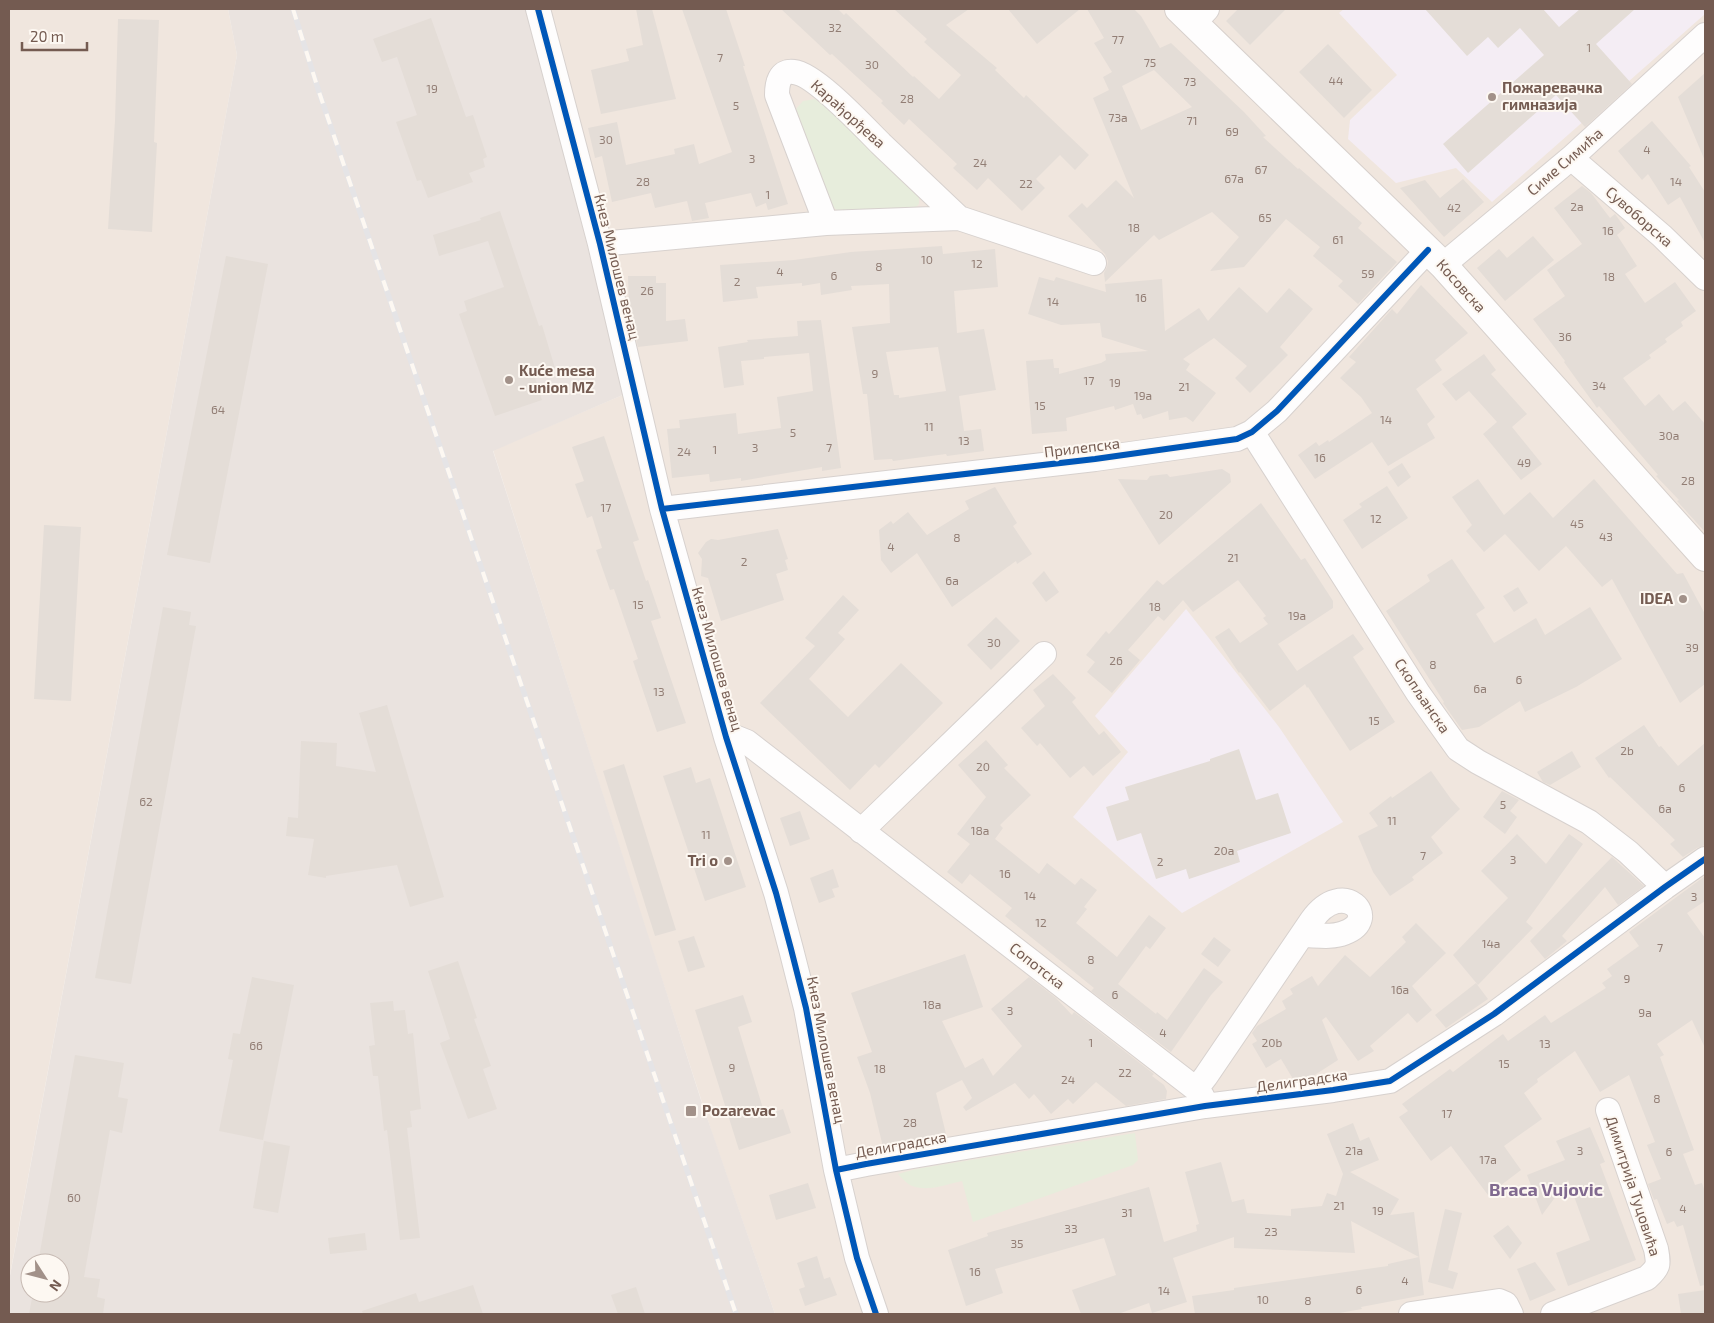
<svg xmlns="http://www.w3.org/2000/svg" width="1714" height="1323" font-family="'Exo 2',sans-serif">
<rect width="100%" height="100%" fill="#f8f4f0"/>
<path fill="#f0e6de" d="M9 9H228L237 55 9 1280Z
M527 9H1705V1314H775L713 1136 643 921 493 450 625 394Z"/>
<path fill="#eae3df" fill-rule="evenodd" d="M228 9H527L625 394 493 451 701 1100 775 1314H9V1281L237 55ZM30 1263H60V1293H30Z"/>
<path fill="#f4edf4" d="M1344 9H1705V14L1492 202 1456 168 1396 183 1348 139 1350 120 1397 75 1339 13Z
M1186 609 1279 727 1343 822 1182 913 1073 817 1128 752 1095 716Z"/>
<path fill="#e7eddc" d="M815 99 824 104 919 196V204L912 211 839 212 832 206 796 109 803 101Z
M1135 1133 1138 1160 1133 1165 973 1222 962 1181C947 1184 926 1193 910 1185 906 1183 902 1178 898 1174L916 1169Z"/>
<path fill="#e4ddd7" fill-rule="evenodd" d="M636 9H652L676 99 601 114 591 70 629 61 626 49 643 45Z
M682 9H726L745 66H743L788 204 768 210 766 203 756 207 751 193 705 203 709 218 692 221 687 201 655 208 651 193 612 202 602 156 595 158 588 128 617 122 626 165 675 154 674 149 694 144 699 164 732 152Z
M781 9H838L844 15 846 13 913 77 914 76 939 99 961 75 924 42 927 39 894 9H969L946 25 997 68 995 70 1024 98 1026 95 1089 155 1075 170 1060 155 1036 179 1045 188 1022 211 988 178 977 190 953 168 957 164 909 119 904 125 881 103 883 101 832 54 830 55Z
M1008 9H1080L1037 44Z
M1087 9H1134L1141 16 1160 48 1171 43 1244 112 1266 136 1263 137 1298 169 1299 168 1362 223 1358 228 1397 262 1358 304 1338 286 1343 281 1313 256 1320 247 1286 219 1244 267 1210 271 1239 237 1212 212 1159 240 1154 235 1105 282 1104 273 1107 267 1108 261 1105 254 1068 216 1082 203 1087 208 1116 180 1134 198 1093 98 1109 90 1103 77 1112 72 1094 43 1104 38ZM1154 70 1192 107 1141 130 1122 86Z
M1238 9H1286L1250 45 1226 21Z
M1425 9H1543L1559 27 1580 9H1635L1596 44 1632 84 1585 127 1556 95 1468 173 1443 144 1544 55 1520 28 1498 48 1488 37 1467 56Z
M431 18 466 117 473 115 487 157 483 159 485 167 469 173 473 182 428 198 421 180 417 181 396 122 417 115 397 57 382 62 373 39Z
M118 19 159 20 154 142 157 143 152 232 108 229 115 121Z
M1328 44 1372 90 1344 118 1299 72Z
M1705 73V161L1678 97Z
M1652 121 1691 166 1689 167 1705 192V243L1680 197 1668 205 1648 174 1642 180 1618 151Z
M1463 179 1484 202 1444 237 1400 188 1425 180 1440 198Z
M1582 186 1591 193 1610 218 1615 214 1625 228 1617 235 1637 266 1625 274 1645 303 1675 282 1696 311 1681 322 1683 326 1665 339 1667 342 1649 355 1651 358 1623 378 1645 406 1659 394 1673 411 1685 401 1705 424V532L1677 501 1679 500 1656 476 1658 475 1599 406 1597 408 1564 362 1565 361 1533 319 1565 296 1547 270 1582 244 1554 208Z
M500 211 539 326 542 325 555 368 534 375 542 400 495 416 459 314 467 311 464 301 504 287 488 241 439 256 433 235 481 220 480 218Z
M1533 236 1554 260 1505 301 1477 268 1499 249 1507 258Z
M942 246 943 254 995 249 998 287 954 291 957 333 984 329 996 390 959 396 964 431 981 429 984 451 947 456 946 454 893 461 892 459 874 460 867 394H863L852 327 890 323 889 284 851 286 852 290 821 295 820 283 802 286V283L756 287 758 298 723 302 720 265 794 260 851 252ZM938 347 946 391 899 398V395H894L886 352Z
M226 256 268 264 210 563 167 555Z
M628 276H656V283H666V321L685 319 688 341 638 347 629 308Z
M1039 277 1054 281 1056 277 1106 292 1105 284 1162 279 1165 331 1199 308 1208 321 1239 287 1267 313 1289 288 1313 309 1280 347 1288 355 1250 393 1235 378 1247 366 1214 338 1183 359 1190 364 1186 370 1216 393 1193 422 1186 417 1169 420 1168 411 1143 419 1141 414 1137 415 1133 404 1115 410 1114 406 1066 418 1067 431 1032 434 1026 361 1053 359 1054 368H1059V374L1101 363 1106 360 1105 354 1148 351 1102 337 1100 323 1061 325 1028 314Z
M1421 285 1468 333 1435 360 1442 370 1416 389 1435 417 1427 424 1435 438 1388 466 1372 442 1315 479 1298 455 1316 442 1319 446 1328 440 1329 442 1372 413 1361 397 1340 378 1356 362 1349 357 1392 309 1397 314Z
M821 320 841 468 822 471V467L741 481V478L710 482 709 474 672 478 667 429 680 428 679 420 736 413 738 434 781 428 777 397 813 391 809 353 764 357V359L741 361 744 385 724 388 718 347 748 342 747 340 798 336 797 321Z
M1484 354 1496 370 1491 374 1527 414 1512 427 1542 464 1521 480 1483 434 1497 422 1469 391 1456 401 1442 384Z
M604 436 639 540 633 542 646 581 648 580 661 618 651 621 686 723 657 732 633 661 638 659 614 589 610 590 596 550 602 548 592 516 587 518 575 484 584 481 572 447Z
M1402 463 1411 477 1398 487 1388 472Z
M1222 469 1230 474 1231 482 1159 545 1118 479 1147 480 1150 476 1167 474 1170 477Z
M1478 479 1504 515 1530 492 1553 518 1594 479 1677 574 1683 573 1705 614V684L1680 703 1612 579 1602 587 1566 546 1539 571 1505 534 1484 552 1466 531 1472 525 1452 497Z
M1387 486 1408 518 1362 549 1343 520 1362 507 1359 504Z
M995 487 1017 523 1013 526 1032 554 1017 564 1016 561 952 607 917 553 891 573 881 560 879 530 891 521 893 524 908 512 927 535 969 509 965 501Z
M1261 503 1301 560 1305 558 1333 601V608L1278 644 1297 671 1353 634 1364 649 1353 657 1395 722 1350 751 1308 687 1307 688 1305 684 1270 711 1240 672 1239 673 1215 637 1229 628 1240 643 1268 624 1263 618 1266 616 1238 580 1193 612 1183 600 1164 621 1158 616 1128 650 1140 660 1112 693 1087 672 1095 662 1086 655 1106 631 1109 634 1157 580 1163 585Z
M44 525 81 527 71 701 34 699Z
M778 529 788 559 785 560 788 570 776 574 784 600 721 621 708 578 701 576 702 559 698 553 706 542 711 539 718 540Z
M1452 559 1485 608 1476 614 1494 643 1536 618 1545 635 1590 607 1622 659 1576 687 1525 712 1520 701 1479 727 1462 730 1443 703 1444 702 1386 611 1430 581 1427 575Z
M1044 571 1059 592 1046 602 1032 583Z
M1518 587 1528 603 1514 612 1503 596Z
M843 595 859 610 838 633 845 639 809 679 848 717 901 663 943 703 879 768 875 764 850 790 760 703 815 646 805 638Z
M163 607 191 612 189 625 196 626 131 984 95 978Z
M996 617 1020 641 991 670 967 645Z
M1053 674 1076 698 1072 702 1099 735 1104 731 1121 752 1093 776 1084 766 1070 778 1040 743 1037 746 1021 728 1045 706 1033 690Z
M387 705 444 897 410 907 397 865 326 876V878L308 875 314 839 286 836 288 817 298 818 301 741 337 743 336 766 376 772 359 713Z
M1644 725 1659 747 1661 746 1678 766 1705 743V845L1697 848 1683 857 1670 844 1675 840 1610 777 1609 778 1595 758Z
M986 740 1008 765 1004 768 1031 795 1000 825 1003 828 995 839 1039 874 1047 863 1075 885 1081 878 1097 890 1084 907 1087 909 1076 923 1117 957 1149 915 1166 928 1150 949 1146 946 1118 984 1156 1014 1157 1012 1167 1020 1204 968 1223 982 1211 995 1171 1052 1091 991 1094 988 1005 916 1012 908 970 874 962 884 947 872 970 844 957 834 986 797 958 765Z
M1239 749 1256 800 1278 793 1291 833 1237 851 1240 862 1189 879 1186 869 1156 879 1141 833 1117 841 1106 807 1129 800 1125 787 1210 761V759Z
M1572 751 1581 767 1550 785 1543 782 1537 772Z
M624 764 676 930 655 936 603 771Z
M691 767 696 783 710 778 746 887 705 901 663 776Z
M1431 771 1451 799 1460 809 1431 837 1443 853 1412 877 1414 880 1390 896 1373 872 1358 836 1378 826 1369 813 1391 796 1392 798Z
M1502 791 1519 800 1510 811 1517 817 1505 834 1483 817Z
M800 811 810 839 790 846 780 818Z
M1517 834 1546 864 1569 834 1583 844 1526 922 1533 928 1478 985 1453 955 1508 898 1481 871Z
M1612 857 1644 886 1618 905 1605 887 1562 936 1567 941 1545 959 1530 941Z
M833 869 839 887 832 889 835 897 819 903 810 878Z
M1705 876V901L1687 913 1705 938V1048L1692 1020 1657 1044 1664 1055 1660 1057 1694 1150 1683 1154 1695 1185 1702 1183 1705 1192V1285L1700 1286 1683 1225 1677 1227 1674 1221 1667 1224 1657 1199 1654 1200 1648 1184 1661 1179 1647 1145 1655 1142 1629 1075 1600 1092 1575 1051 1537 1079 1538 1082 1524 1093 1542 1119 1504 1146 1521 1170 1488 1195 1451 1146 1431 1161 1399 1117 1408 1111 1402 1104 1450 1069 1453 1072 1503 1034 1508 1041 1545 1015 1551 1023 1606 988 1602 983 1612 976 1607 969 1639 946 1629 932Z
M1416 923 1446 953 1412 986 1432 1010 1417 1023 1408 1013 1370 1046 1374 1051 1358 1061 1326 1017 1322 1020 1338 1060 1310 1078 1293 1079 1281 1059 1266 1068 1252 1044 1257 1041 1252 1033 1257 1026 1286 1009 1282 1001 1293 994 1290 989 1312 976 1318 986 1345 955 1370 977 1406 942 1402 937Z
M694 936 705 967 688 972 678 941Z
M1214 937 1231 950 1218 967 1201 954Z
M965 954 983 1007 942 1021 965 1068 983 1058 993 1076 1022 1046 991 1009 1029 977 1056 998 1072 1015 1074 1012 1154 1074 1152 1076 1164 1085 1167 1091 1166 1099 1126 1106 1096 1082 1073 1104 1068 1099 1051 1114 1034 1094 1029 1099 1015 1083 966 1111 963 1107 972 1098 962 1080 936 1093 946 1134 883 1147 870 1093 857 1057 872 1052 851 993Z
M458 961 477 1018 474 1019 491 1066 483 1069 497 1109 468 1119 440 1043 450 1039 428 971Z
M252 977 294 985 263 1140 219 1131 233 1060 228 1059 233 1033 240 1034Z
M1476 983 1488 999 1446 1028 1435 1015Z
M743 995 752 1022 738 1027 765 1115 783 1109 791 1133 739 1150 695 1010Z
M393 1001 394 1011 405 1010 408 1034 413 1033 421 1109 410 1111 412 1127 407 1128 420 1238 400 1240 387 1130 384 1131 378 1076H373L369 1046 375 1045 370 1003Z
M75 1055 124 1063 118 1097 128 1099 122 1133 110 1130 84 1277 100 1279 97 1297 105 1299 103 1314H29L33 1293H60V1263H38Z
M1353 1123 1360 1141 1369 1137 1379 1160 1350 1172 1399 1199 1390 1215 1414 1212 1424 1295 1361 1307 1362 1309 1334 1314H1195L1192 1296 1234 1290V1288L1388 1266V1264L1419 1257 1351 1221 1355 1253 1234 1248V1237L1173 1258 1187 1302 1152 1313 1149 1303 1118 1314H1081L1072 1290 1116 1275 1104 1238 995 1269 1003 1293 966 1306 948 1250 988 1236 987 1233 1149 1187 1164 1242 1197 1231 1196 1225 1199 1224 1185 1172 1221 1162 1232 1202 1244 1199 1247 1213 1291 1216V1209L1322 1206 1327 1193 1336 1196 1343 1174 1327 1134Z
M1590 1127 1605 1162 1600 1164 1636 1260 1568 1286 1556 1253 1590 1240 1568 1180 1542 1215 1527 1175 1565 1160 1556 1141Z
M264 1141 290 1146 278 1213 253 1208Z
M808 1183 816 1208 776 1220 769 1195Z
M1445 1209 1462 1213 1448 1270 1458 1273 1453 1289 1428 1282Z
M1508 1225 1522 1243 1510 1259 1493 1236Z
M365 1233 367 1250 330 1254 328 1238Z
M817 1256 824 1279 830 1277 837 1295 805 1306 799 1289 805 1287 797 1263Z
M1535 1262 1556 1290 1530 1301 1517 1269Z
M473 1285 483 1314H363L362 1311 416 1293 419 1302Z
M636 1287 645 1314H618L611 1295Z
M1705 1290V1314H1681L1678 1294Z"/>
<g fill="none" stroke-linecap="round" stroke-linejoin="round">
<defs>
<path id="minor" d="M538 9 600 244 662 509 726 737 776 893 791 949 806 1008 836 1170 857 1258 876 1314
M1194 23 1207 9
M1571 158 1662 236 1705 278
M826 223 777 95C777 84 779 70 794 72 815 74 864 127 881 144 907 169 933 193 959 218
M600 244 826 223 959 218 1094 263
M1443 265 1571 158 1705 35
M1252 432 1418 693 1458 749 1478 762 1589 822 1628 852 1665 887
M662 509 1095 459 1237 439 1252 432 1277 411 1428 250
M726 737 732 736 747 742 1196 1089 1202 1096 1205 1106
M861 831 1044 654
M1196 1089 1206 1076 1312 920C1343 876 1383 919 1344 933 1332 938 1315 935 1302 935
M836 1170 866 1164 1205 1106 1333 1090 1390 1081 1494 1014 1665 887 1705 859
M1411 1314 1499 1301 1506 1304 1511 1314
M1553 1314 1647 1278C1659 1267 1659 1265 1656 1249L1608 1110"/>
<path id="secondary" d="M1179 9 1443 265 1705 557"/>
</defs>
<use href="#minor" stroke="#d7d1ce" stroke-width="26"/>
<use href="#secondary" stroke="#d7d0cc" stroke-width="30"/>
<use href="#minor" stroke="#fefdfd" stroke-width="24"/>
<use href="#secondary" stroke="#fefdfd" stroke-width="28"/>
<defs>
<path id="rail" d="M293 9 319 92 736 1314"/>
</defs>
<use href="#rail" stroke="#e5e4e6" stroke-width="5.5"/>
<use href="#rail" stroke="#fdf8f2" stroke-width="4" stroke-dasharray="11" stroke-linecap="butt"/>
<defs>
<path id="cycleway" d="M538 9 600 244 662 509 726 737 776 893 791 949 806 1008 836 1170 857 1258 876 1314
M662 509 1095 459 1237 439 1252 432 1277 411 1428 250
M836 1170 866 1164 1205 1106 1333 1090 1390 1081 1494 1014 1665 887 1705 859"/>
</defs>
<use href="#cycleway" stroke="#fdf8f2" stroke-width="9"/>
<use href="#cycleway" stroke="#0057b8" stroke-width="6"/>
</g>
<g fill="#a29189" stroke="#fdf8f2" stroke-width="2">
<circle cx="1492" cy="97" r="5"/>
<circle cx="509" cy="380" r="5"/>
<circle cx="1683" cy="599" r="5"/>
<circle cx="728" cy="861" r="5"/>
<rect x="685" y="1105" width="12" height="12" rx="2.5"/>
</g>
<g text-anchor="middle" stroke-width="4" stroke-linejoin="round" paint-order="stroke">
<g font-size="12" fill="#927e75">
<text x="835" y="32">32</text>
<text x="1118" y="44">77</text>
<text x="1589" y="52">1</text>
<text x="720" y="62">7</text>
<text x="1150" y="67">75</text>
<text x="872" y="69">30</text>
<text x="1336" y="85">44</text>
<text x="1190" y="86">73</text>
<text x="432" y="93">19</text>
<text x="907" y="103">28</text>
<text x="736" y="110">5</text>
<text x="1118" y="122">73a</text>
<text x="1192" y="125">71</text>
<text x="1232" y="136">69</text>
<text x="606" y="144">30</text>
<text x="1647" y="154">4</text>
<text x="752" y="163">3</text>
<text x="980" y="167">24</text>
<text x="1261" y="174">67</text>
<text x="1234" y="183">67a</text>
<text x="643" y="186">28</text>
<text x="1676" y="186">14</text>
<text x="1026" y="188">22</text>
<text x="768" y="199">1</text>
<text x="1577" y="211">2a</text>
<text x="1454" y="212">42</text>
<text x="1265" y="222">65</text>
<text x="1134" y="232">18</text>
<text x="1608" y="235">16</text>
<text x="1338" y="244">61</text>
<text x="927" y="264">10</text>
<text x="977" y="268">12</text>
<text x="879" y="271">8</text>
<text x="780" y="276">4</text>
<text x="1368" y="278">59</text>
<text x="834" y="280">6</text>
<text x="1609" y="281">18</text>
<text x="737" y="286">2</text>
<text x="647" y="295">26</text>
<text x="1141" y="302">16</text>
<text x="1053" y="306">14</text>
<text x="1565" y="341">36</text>
<text x="875" y="378">9</text>
<text x="1089" y="385">17</text>
<text x="1115" y="387">19</text>
<text x="1599" y="390">34</text>
<text x="1184" y="391">21</text>
<text x="1143" y="400">19a</text>
<text x="1040" y="410">15</text>
<text x="218" y="414">64</text>
<text x="1386" y="424">14</text>
<text x="929" y="431">11</text>
<text x="793" y="437">5</text>
<text x="1669" y="440">30a</text>
<text x="964" y="445">13</text>
<text x="755" y="452">3</text>
<text x="829" y="452">7</text>
<text x="715" y="454">1</text>
<text x="684" y="456">24</text>
<text x="1320" y="462">16</text>
<text x="1524" y="467">49</text>
<text x="1688" y="485">28</text>
<text x="606" y="512">17</text>
<text x="1166" y="519">20</text>
<text x="1376" y="523">12</text>
<text x="1577" y="528">45</text>
<text x="1606" y="541">43</text>
<text x="957" y="542">8</text>
<text x="891" y="551">4</text>
<text x="1233" y="562">21</text>
<text x="744" y="566">2</text>
<text x="952" y="585">6a</text>
<text x="638" y="609">15</text>
<text x="1155" y="611">18</text>
<text x="1297" y="620">19a</text>
<text x="994" y="647">30</text>
<text x="1692" y="652">39</text>
<text x="1116" y="665">26</text>
<text x="1433" y="669">8</text>
<text x="1519" y="684">6</text>
<text x="1480" y="693">6a</text>
<text x="659" y="696">13</text>
<text x="1374" y="725">15</text>
<text x="1627" y="755">2b</text>
<text x="983" y="771">20</text>
<text x="1682" y="792">6</text>
<text x="146" y="806">62</text>
<text x="1503" y="809">5</text>
<text x="1665" y="813">6a</text>
<text x="1392" y="825">11</text>
<text x="980" y="835">18a</text>
<text x="706" y="839">11</text>
<text x="1224" y="855">20a</text>
<text x="1423" y="860">7</text>
<text x="1513" y="864">3</text>
<text x="1160" y="866">2</text>
<text x="1005" y="878">16</text>
<text x="1030" y="900">14</text>
<text x="1694" y="901">3</text>
<text x="1041" y="927">12</text>
<text x="1491" y="948">14a</text>
<text x="1660" y="952">7</text>
<text x="1091" y="964">8</text>
<text x="1627" y="983">9</text>
<text x="1400" y="994">16a</text>
<text x="1115" y="999">6</text>
<text x="932" y="1009">18a</text>
<text x="1010" y="1015">3</text>
<text x="1645" y="1017">9a</text>
<text x="1163" y="1037">4</text>
<text x="1091" y="1047">1</text>
<text x="1272" y="1047">20b</text>
<text x="1545" y="1048">13</text>
<text x="256" y="1050">66</text>
<text x="1504" y="1068">15</text>
<text x="732" y="1072">9</text>
<text x="880" y="1073">18</text>
<text x="1125" y="1077">22</text>
<text x="1068" y="1084">24</text>
<text x="1657" y="1103">8</text>
<text x="1447" y="1118">17</text>
<text x="910" y="1127">28</text>
<text x="1354" y="1155">21a</text>
<text x="1580" y="1155">3</text>
<text x="1669" y="1156">6</text>
<text x="1488" y="1164">17a</text>
<text x="74" y="1202">60</text>
<text x="1339" y="1210">21</text>
<text x="1683" y="1213">4</text>
<text x="1378" y="1215">19</text>
<text x="1127" y="1217">31</text>
<text x="1071" y="1233">33</text>
<text x="1271" y="1236">23</text>
<text x="1017" y="1248">35</text>
<text x="975" y="1276">16</text>
<text x="1405" y="1285">4</text>
<text x="1359" y="1294">6</text>
<text x="1164" y="1295">14</text>
<text x="1263" y="1304">10</text>
<text x="1308" y="1305">8</text>
</g>
<g font-size="15" font-weight="bold" fill="#745b51" stroke="#fdf8f2" text-anchor="start">
<text x="1502" y="93">Пожаревачка<tspan x="1502" dy="17">гимназија</tspan></text>
<text x="519" y="376">Kuće mesa<tspan x="519" dy="17">- union MZ</tspan></text>
<text x="1673" y="604" text-anchor="end">IDEA</text>
<text x="718" y="866" text-anchor="end">Tri o</text>
<text x="702" y="1116">Pozarevac</text>
</g>
<g font-size="15" fill="#745b51" stroke="#fdf8f2">
<text transform="translate(848 114) rotate(42)" y="5">Карађорђева</text>
<text transform="translate(1565 162) rotate(-41)" y="5">Симе Симића</text>
<text transform="translate(1639 217) rotate(41)" y="5">Сувоборска</text>
<text transform="translate(617 267) rotate(76)" y="5">Кнез Милошев венац</text>
<text transform="translate(1461 286) rotate(48)" y="5">Косовска</text>
<text transform="translate(1082 448) rotate(-7)" y="5">Прилепска</text>
<text transform="translate(717 659) rotate(74)" y="5">Кнез Милошев венац</text>
<text transform="translate(1422 696) rotate(56)" y="5">Скопљанска</text>
<text transform="translate(1037 966) rotate(38)" y="5">Сопотска</text>
<text transform="translate(826 1050) rotate(79)" y="5">Кнез Милошев венац</text>
<text transform="translate(1302 1081) rotate(-8)" y="5">Делиградска</text>
<text transform="translate(901 1145) rotate(-10)" y="5">Делиградска</text>
<text transform="translate(1633 1186) rotate(72)" y="5">Димитрија Туцовића</text>
</g>
<g font-size="18" font-weight="bold" fill="#80698f" stroke="#fdf8f2">
<text x="1546" y="1196">Braca Vujovic</text>
</g>
</g>
<rect width="1714" height="1323" fill="none" stroke="#745b51" stroke-width="20"/>
<g transform="translate(45 1278) rotate(126)"><circle r="24" fill="#fdf8f2" stroke="#c6b9b2"/>
<path d="M0-4L9 19L0 12L-9 19Z" fill="#a29189"/>
<text y="-8" font-size="14" font-weight="bold" text-anchor="middle" fill="#745b51">N</text>
</g>
<path d="M22 42v8h65v-8" fill="none" stroke="#745b51" stroke-width="2.5"/>
<text x="30" y="42" font-size="15" fill="#745b51" stroke="#fdf8f2" stroke-width="4" paint-order="stroke">20 m</text>
</svg>
